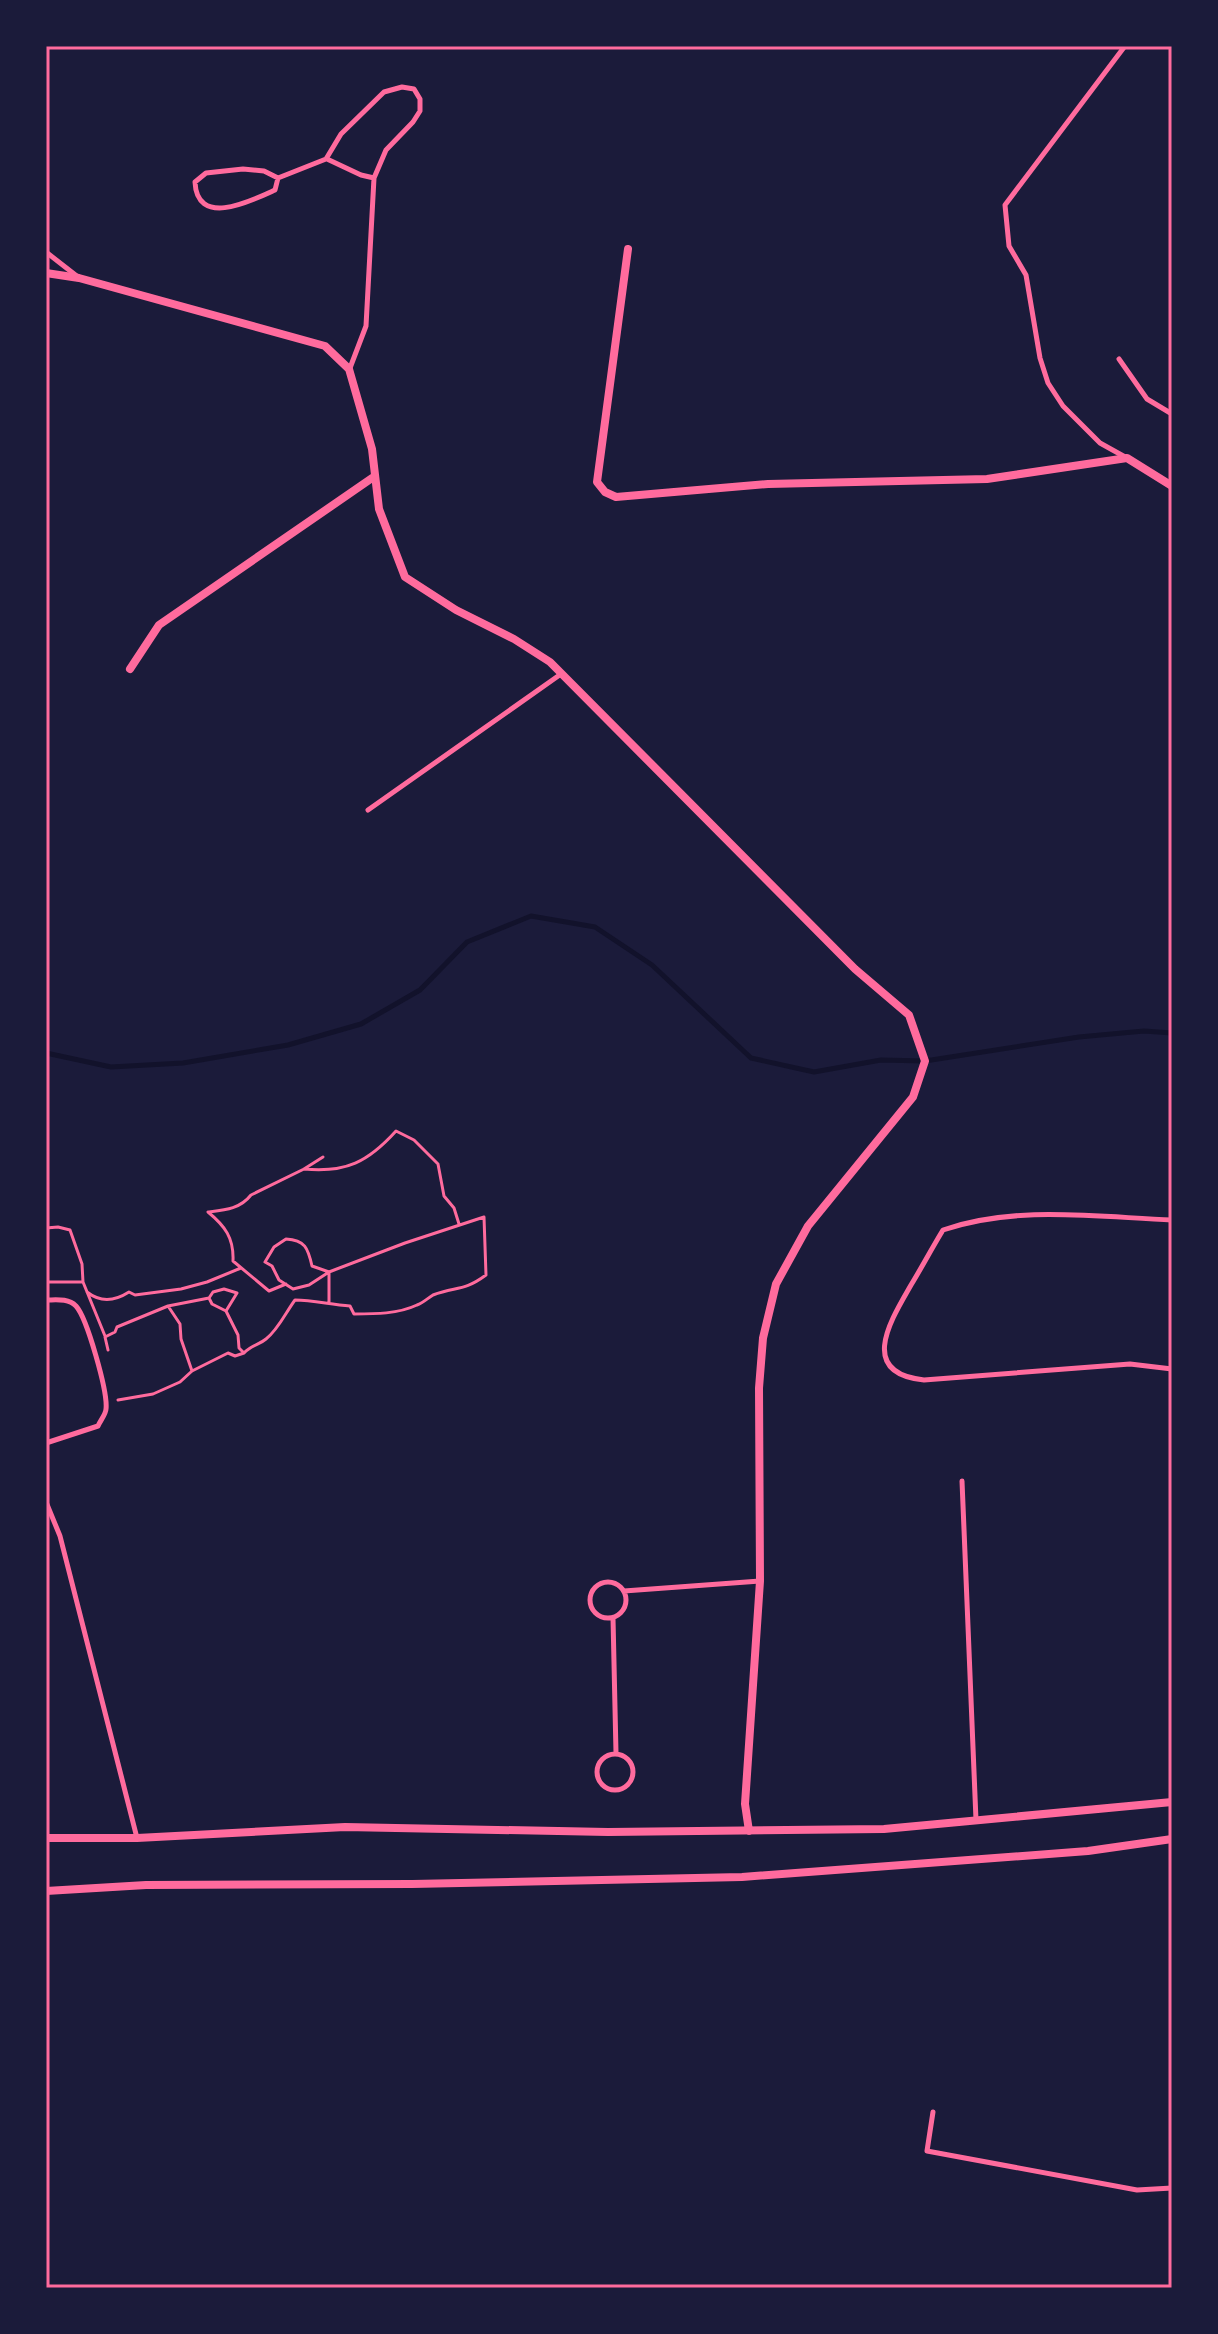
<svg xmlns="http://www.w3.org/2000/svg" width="1218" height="2334" font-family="Barlow,sans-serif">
<rect width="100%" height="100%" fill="#1b1b3a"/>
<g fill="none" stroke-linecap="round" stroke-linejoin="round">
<path stroke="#12122b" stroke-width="5" d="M46 1053 111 1067 183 1063 288 1045 361 1024 420 990 467 942 531 916 595 927 652 965 751 1058 814 1072 881 1060 925 1061 1079 1037 1144 1031 1172 1033"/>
<path stroke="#ff6b9d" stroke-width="3" d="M304 1169C346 1173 368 1162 396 1131L414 1140 438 1164 444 1196 454 1208 459 1224
M46 1228 58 1227 70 1230 82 1264 83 1282 105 1336
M286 1239C305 1240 308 1248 312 1266L329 1272 309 1285 293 1289 279 1280 272 1266 265 1262 274 1247Z
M46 1282H83
M286 1284 269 1291 233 1261C234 1238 225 1226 208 1212 225 1210 240 1209 251 1195L304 1169 323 1157
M87 1292C101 1303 115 1301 129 1292L135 1295 181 1289 207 1282 241 1268
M168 1306 180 1324 181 1339 192 1371
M108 1350 105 1337 115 1332 117 1327 168 1306 209 1298
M244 1353C251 1345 259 1345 266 1339 278 1330 286 1312 295 1300 314 1300 331 1305 350 1306L354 1314C375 1314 398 1314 417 1305 423 1303 428 1298 433 1295 456 1286 463 1292 486 1275L484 1217 405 1243 329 1272V1303
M118 1400 153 1394 180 1382 192 1371 228 1353 235 1356 244 1353 239 1348 238 1335 226 1311 212 1304 209 1298 213 1292 224 1289 237 1293 226 1311"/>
<path stroke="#ff6b9d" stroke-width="5" d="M1125 46 1005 205 1009 246 1026 275 1040 358 1048 383 1063 406 1100 443 1127 458
M327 159 361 175 374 178
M278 178 275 190C251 201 197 228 195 182L206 173 243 169 264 171 278 178 326 159 341 134 384 92 402 87 414 89 420 99V111L413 122 386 150 374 178 366 326 350 368
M46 252 78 277
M1119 359 1147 399 1172 414
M368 810 561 674
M1172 1220C1097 1217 1015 1205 943 1230 932 1248 922 1267 911 1285 891 1320 857 1373 924 1380L1130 1364 1172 1369
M46 1300C56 1300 68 1298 76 1306 87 1318 108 1392 106 1409 106 1414 100 1421 98 1426L46 1443
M962 1481 976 1820
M46 1502 60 1536 137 1838
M590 1600a18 18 0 1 1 36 0a18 18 0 1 1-36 0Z
M624 1591 760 1581
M613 1618 616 1753
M597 1772a18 18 0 1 1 36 0a18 18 0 1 1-36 0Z
M933 2112 927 2151 1137 2190 1172 2188"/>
<path stroke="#ff6b9d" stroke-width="8" d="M628 249 597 482 605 492 616 497 768 484 987 479 1127 458 1172 486
M46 273 79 278 325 346 349 369 372 449 379 509 405 577 456 610 514 639 550 662 855 969 909 1015 925 1061 913 1097 808 1226 776 1284 763 1338 759 1388 760 1581 745 1804 749 1831
M130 669 159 625 375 476
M46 1838H137L345 1827 608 1832 884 1829 1172 1802
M46 1891 146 1885 412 1884 742 1877 1088 1851 1172 1839"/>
</g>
<rect width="1218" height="2334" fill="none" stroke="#1b1b3a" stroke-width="96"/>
<rect x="48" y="48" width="1122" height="2238" fill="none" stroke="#ff6b9d" stroke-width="3"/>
</svg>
